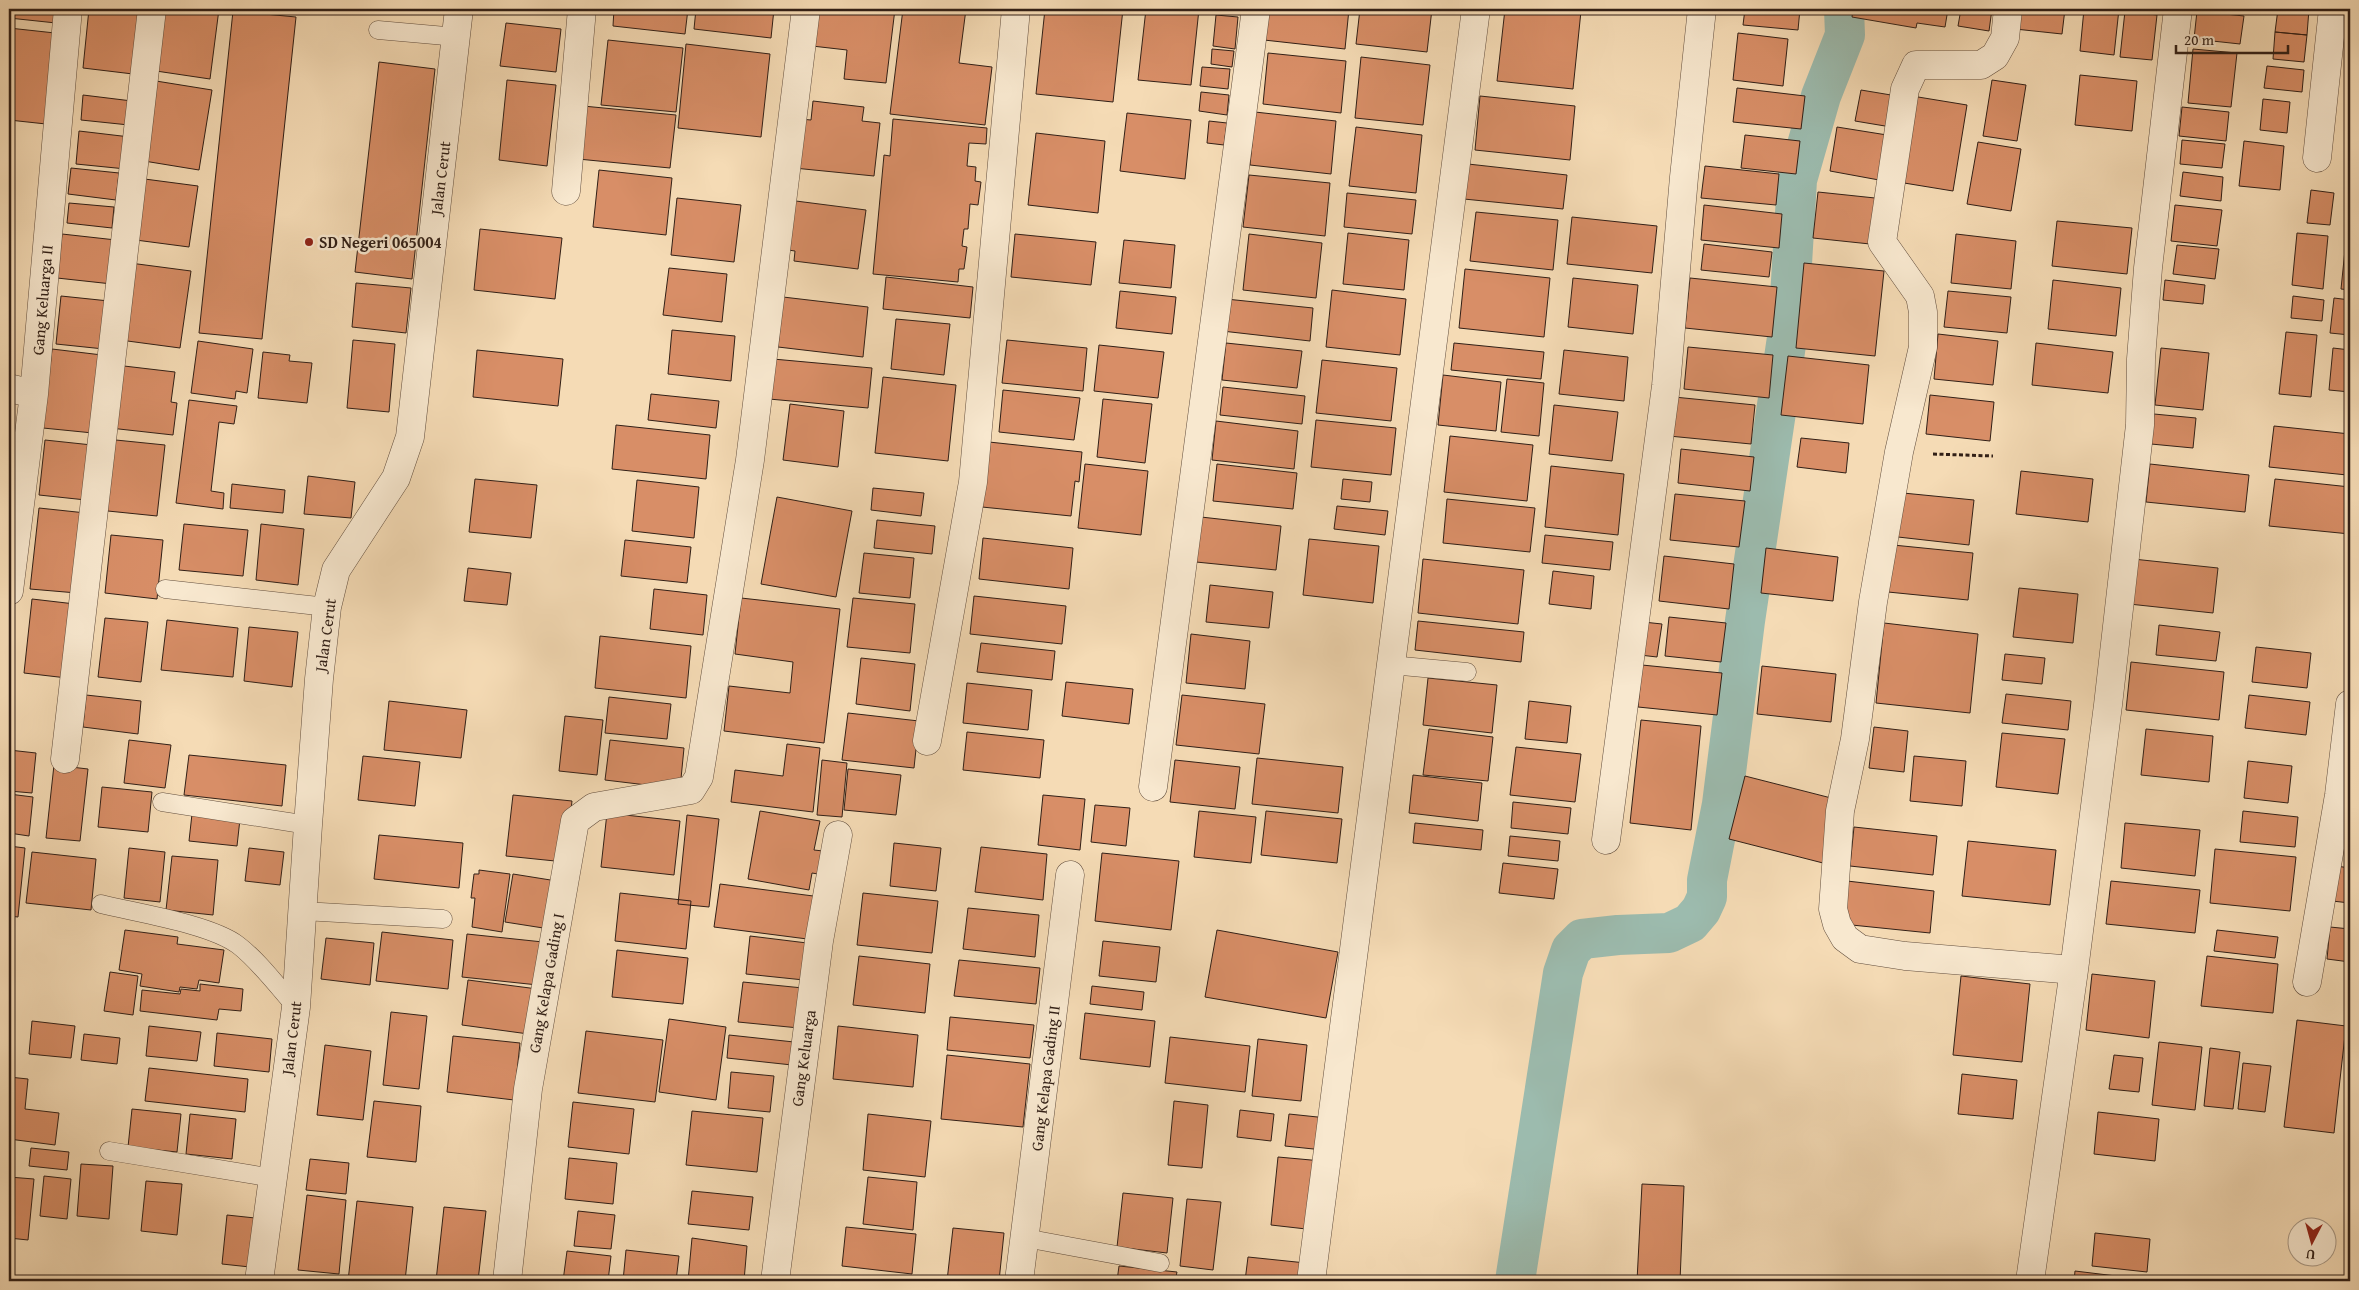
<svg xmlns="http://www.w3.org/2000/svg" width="2359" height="1290" font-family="'Gentium Book Plus',serif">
<rect width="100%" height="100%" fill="#f5dbb5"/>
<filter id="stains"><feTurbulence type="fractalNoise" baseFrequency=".004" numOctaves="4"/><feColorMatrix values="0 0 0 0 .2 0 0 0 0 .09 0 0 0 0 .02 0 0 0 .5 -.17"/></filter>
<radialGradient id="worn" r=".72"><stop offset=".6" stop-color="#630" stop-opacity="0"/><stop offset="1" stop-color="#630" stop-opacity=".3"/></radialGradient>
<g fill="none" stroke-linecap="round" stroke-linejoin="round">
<path stroke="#9cbbae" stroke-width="40" d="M1515 1281 1563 973 1571 950 1582 939 1618 935 1669 933 1690 923 1701 910 1707 897V880L1722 804 1745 621 1788 331 1797 180 1821 96 1845 35 1844 9"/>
</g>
<path fill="#d88e67" stroke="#311f16" d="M9 9H58L56 23 9 18Z
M89 9H139L133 74 83 68Z
M164 9H219L210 79 156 71Z
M510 9H558L557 14Z
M614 9H688L685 34 613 26Z
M696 9H774L771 38 694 29Z
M817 9H895L886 83 844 79 847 50 812 46Z
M903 9H966L959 63 992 67 985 125 890 114Z
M1045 9H1123L1113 102 1036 94Z
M1146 9H1199L1191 85 1138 80Z
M1267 9H1349L1345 49 1264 40Z
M1360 9H1432L1427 52 1356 44Z
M1505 9 1581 11 1573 89 1497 81Z
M1745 9H1800L1798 30 1743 25Z
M1853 9H1948L1945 27 1917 23 1916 28 1852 17Z
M1961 9H1992L1989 31 1958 26Z
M2018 9H2065L2062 34 2015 29Z
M2084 9H2119L2114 55 2080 51Z
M2278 9H2309L2307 35 2275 32Z
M233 11 296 17 262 339 199 333Z
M2125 11 2157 15 2152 60 2120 57Z
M2197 11 2244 16 2240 44 2194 39Z
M1216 15 1238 17 1235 49 1213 46Z
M506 23 561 29 556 72 500 66Z
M9 28 55 33 46 124 9 120Z
M2275 32 2307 35 2304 62 2273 59Z
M1738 33 1788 39 1783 86 1733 80Z
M608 40 683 48 676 112 601 105Z
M686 44 770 54 761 137 678 128Z
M1212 49 1234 51 1232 67 1211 64Z
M2193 49 2237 53 2231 107 2188 103Z
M1268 53 1346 61 1341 113 1263 104Z
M1361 57 1430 65 1423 125 1355 118Z
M379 62 435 69 412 279 355 272Z
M2267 66 2304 70 2302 92 2264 88Z
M1202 67 1230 69 1228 89 1200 86Z
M2080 75 2137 81 2132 131 2075 125Z
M507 80 556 85 547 166 499 160Z
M1992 80 2026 85 2017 141 1983 136Z
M156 81 212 90 199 170 144 161Z
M1737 88 1805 96 1801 129 1733 122Z
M1861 90 1897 96 1891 127 1855 121Z
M1201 92 1229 95 1227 115 1199 111Z
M83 95 132 101 129 125 81 120Z
M1480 96 1575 106 1570 160 1475 150Z
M1912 96 1967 105 1953 191 1898 182Z
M2263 99 2290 102 2287 133 2260 130Z
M813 101 864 107 862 121 880 123 874 176 794 168 799 119 811 120Z
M583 106 676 115 670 168 578 159Z
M2182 107 2229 112 2226 141 2179 136Z
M1255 112 1336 121 1331 174 1250 165Z
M1127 113 1191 120 1185 179 1120 171Z
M893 119 987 128 986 144 969 143 967 166 976 167 975 181 981 182 978 205 970 204 968 229H964L962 246 967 247 964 269H959L958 282 873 274 884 155 890 156Z
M1209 121 1227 123 1224 145 1207 143Z
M1356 127 1422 135 1416 193 1349 186Z
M1837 127 1887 135 1879 180 1830 171Z
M79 131 130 137 126 169 76 164Z
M1036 133 1105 141 1098 213 1028 205Z
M1745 135 1800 141 1796 174 1741 168Z
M2182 140 2225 144 2222 168 2180 164Z
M2244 141 2284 146 2280 190 2239 186Z
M1978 142 2021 149 2011 211 1967 204Z
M1468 164 1567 175 1563 209 1464 199Z
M1705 166 1779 174 1776 205 1701 198Z
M71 168 119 173 116 200 68 194Z
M599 170 672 178 666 235 593 227Z
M2183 172 2223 177 2221 201 2180 196Z
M1249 175 1330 183 1325 236 1243 227Z
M137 178 198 186 189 247 128 239Z
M2350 179V231L2345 230Z
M2311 190 2334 193 2330 225 2307 223Z
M1818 192 1875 198 1870 244 1813 238Z
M1347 193 1416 200 1412 234 1344 227Z
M677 198 741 205 734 262 671 255Z
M788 200 866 210 858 269 794 261 795 251 781 249Z
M69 203 114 207 112 228 67 223Z
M1704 205 1782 214 1779 248 1701 240Z
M2175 205 2222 210 2217 246 2171 241Z
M1476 212 1558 220 1553 270 1470 261Z
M1572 217 1657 226 1652 273 1567 264Z
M2057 221 2132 228 2127 274 2052 266Z
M480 229 562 238 555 299 474 290Z
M1348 233 1409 240 1404 290 1343 284Z
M2297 233 2328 236 2323 289 2292 285Z
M62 234 116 240 112 284 57 278Z
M1015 234 1096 242 1091 285 1011 277Z
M1249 234 1322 243 1316 298 1243 290Z
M1956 234 2016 241 2011 289 1951 283Z
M1124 240 1175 245 1171 288 1119 283Z
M2346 240 2350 241V290L2341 289Z
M1704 244 1772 252 1769 277 1701 270Z
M2177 245 2219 249 2215 279 2173 274Z
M130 263 191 271 180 348 120 340Z
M1804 263 1884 271 1875 356 1796 348Z
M669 268 727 274 722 322 663 315Z
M1465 269 1550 278 1544 337 1459 328Z
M886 277 973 287 970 318 883 309Z
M1573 278 1638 285 1633 334 1568 327Z
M1690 278 1777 287 1772 337 1685 328Z
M2053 280 2121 288 2116 336 2048 329Z
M2165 280 2205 285 2203 304 2163 300Z
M356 283 411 288 406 333 352 327Z
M1332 290 1406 299 1400 355 1326 347Z
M1120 291 1176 297 1172 334 1116 328Z
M1948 291 2011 297 2007 333 1944 327Z
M61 296 109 301 104 349 56 344Z
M2293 296 2324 300 2322 321 2291 318Z
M783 297 868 307 863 357 778 347Z
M2334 298 2350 300V335L2330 333Z
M1226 299 1313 308 1310 341 1222 331Z
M896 319 950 324 944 375 891 369Z
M672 330 735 336 731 381 668 374Z
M2286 332 2317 335 2311 397 2279 394Z
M1938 334 1998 341 1993 385 1934 379Z
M353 340 395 344 389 412 347 408Z
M1007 340 1087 348 1083 391 1002 383Z
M198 341 253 349 247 393 236 391 235 399 191 393Z
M1226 343 1302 351 1297 388 1222 380Z
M1454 343 1544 352 1541 379 1451 370Z
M2036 343 2113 352 2108 393 2032 385Z
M1099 345 1164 352 1158 398 1094 391Z
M1688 347 1773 355 1769 398 1684 389Z
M2161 348 2209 353 2203 410 2155 405Z
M2333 348 2350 350V392L2329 390Z
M52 349 102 355 93 433 43 428Z
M477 350 563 359 558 406 473 397Z
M1564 350 1628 357 1624 401 1559 394Z
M263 352 290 355 289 361 312 363 307 403 258 398Z
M1788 356 1869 365 1863 424 1781 415Z
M773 359 872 368 868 408 769 399Z
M1322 360 1397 368 1391 421 1316 413Z
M124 366 175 372 171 402 177 403 173 435 110 428Z
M1443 375 1501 382 1496 431 1438 425Z
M883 377 956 385 948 461 875 453Z
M1507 379 1544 383 1539 436 1501 432Z
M1223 387 1305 396 1302 424 1220 415Z
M1003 390 1080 398 1074 440 999 432Z
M651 394 719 401 716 428 648 420Z
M1930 395 1994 402 1990 441 1926 434Z
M1674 397 1755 405 1751 444 1669 436Z
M1103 399 1152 404 1145 463 1097 457Z
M189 400 237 406 234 424 219 422 211 491 224 493 223 509 176 503Z
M790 404 844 411 838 467 783 460Z
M1554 405 1618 412 1612 461 1549 454Z
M2154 414 2196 418 2193 448 2151 444Z
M1316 420 1396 428 1391 475 1311 467Z
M1216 421 1298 431 1294 469 1212 460Z
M616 425 710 435 706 479 612 469Z
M2274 426 2350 434 2347 475 2269 467Z
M1450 436 1533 445 1527 501 1444 492Z
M1801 438 1849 443 1846 473 1797 467Z
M106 439 165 445 157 516 98 510Z
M45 440 92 445 86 500 39 495Z
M989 442 1082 452 1079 482 1075 481 1071 516 982 507Z
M1681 449 1754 457 1750 491 1678 483Z
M1085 464 1148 471 1141 535 1078 528Z
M1217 464 1297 473 1293 509 1213 501Z
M2150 464 2249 475 2245 512 2146 502Z
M1551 466 1624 474 1618 535 1545 527Z
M2021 471 2093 479 2088 522 2016 514Z
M308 476 355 482 351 518 304 514Z
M475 479 537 485 531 538 469 532Z
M1343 479 1372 482 1370 502 1341 499Z
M2275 479 2350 487V534L2269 526Z
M637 480 699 487 694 538 632 531Z
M232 484 285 490 283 513 230 508Z
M873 488 924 493 921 516 871 510Z
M1903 493 1974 500 1969 545 1898 537Z
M1675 494 1745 501 1739 547 1670 540Z
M777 497 852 511 836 597 761 584Z
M1447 499 1535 508 1530 552 1443 543Z
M1337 506 1388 511 1385 535 1334 529Z
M39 508 86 513 77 593 30 589Z
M1201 517 1281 526 1276 570 1196 562Z
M877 520 935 526 932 554 874 548Z
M184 524 248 530 243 576 179 570Z
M261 524 304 529 298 585 256 580Z
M111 535 163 540 157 599 105 593Z
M1545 535 1613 542 1610 570 1542 563Z
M983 538 1073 548 1069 589 979 579Z
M1309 539 1379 546 1373 603 1303 595Z
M625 540 691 547 687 583 621 576Z
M1893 545 1973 553 1968 600 1888 592Z
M1766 548 1838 557 1833 601 1761 593Z
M864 553 914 558 910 598 859 593Z
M1664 556 1734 564 1729 609 1659 601Z
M1423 559 1524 570 1518 624 1418 613Z
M2133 559 2218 568 2213 613 2129 604Z
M468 568 511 573 507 605 464 601Z
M1553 571 1594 576 1591 609 1549 604Z
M1210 585 1273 592 1269 628 1206 622Z
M2019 588 2078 594 2073 643 2013 637Z
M654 589 707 595 703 635 650 629Z
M974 596 1066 606 1062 644 970 634Z
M741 598 840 609 824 743 724 731 729 686 790 693 793 662 735 654Z
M853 598 915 604 910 653 847 647Z
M32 599 75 604 67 678 24 673Z
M1669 617 1726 623 1721 662 1665 656Z
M105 618 148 622 141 682 98 677Z
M167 620 238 628 233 677 161 670Z
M1418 621 1524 632 1521 662 1415 650Z
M1634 621 1662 624 1657 657 1631 654Z
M1884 623 1978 634 1970 713 1876 703Z
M2159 625 2220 632 2216 661 2156 655Z
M249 627 298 632 292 687 244 681Z
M1191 634 1250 641 1245 689 1186 683Z
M600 636 691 646 686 698 595 688Z
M981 643 1055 651 1052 680 977 672Z
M2256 647 2311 653 2307 688 2252 682Z
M2005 654 2045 658 2042 684 2002 680Z
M861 658 915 664 910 711 856 704Z
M2131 662 2224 672 2219 720 2126 710Z
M1642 665 1722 673 1717 715 1638 707Z
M1762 666 1836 674 1831 722 1757 714Z
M1428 678 1497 685 1492 733 1423 725Z
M1066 682 1133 689 1129 724 1062 716Z
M967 683 1032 690 1028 730 963 723Z
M2006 694 2071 701 2068 730 2002 723Z
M86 695 141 701 138 734 83 727Z
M1182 695 1265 704 1259 754 1176 745Z
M2249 695 2310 702 2306 735 2245 728Z
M609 697 671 704 667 739 605 733Z
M389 701 467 710 461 758 384 750Z
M1529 701 1571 706 1567 743 1525 739Z
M848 713 919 721 914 768 842 760Z
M565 716 603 720 597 775 559 771Z
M1641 720 1701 726 1691 830 1630 823Z
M1874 727 1908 731 1904 772 1869 768Z
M1429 729 1493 737 1488 781 1423 775Z
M2146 729 2213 736 2209 782 2141 775Z
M967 732 1044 740 1040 778 963 770Z
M2002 733 2065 739 2058 794 1996 787Z
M129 740 171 745 165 788 124 783Z
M610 740 684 748 680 789 605 780Z
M787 744 820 748 813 812 731 802 735 770 783 776Z
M1516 747 1581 754 1575 802 1510 795Z
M9 750 36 753 32 793 9 791Z
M189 755 286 765 282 806 184 795Z
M363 756 420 762 415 806 358 800Z
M1914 756 1966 761 1962 806 1910 801Z
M1257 758 1343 767 1338 813 1252 804Z
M822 760 847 763 842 817 817 815Z
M1175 760 1240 767 1235 809 1170 802Z
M2248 761 2292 766 2288 803 2244 798Z
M54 765 88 769 80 841 46 838Z
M848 769 901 775 896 815 844 810Z
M1413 775 1482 783 1478 821 1409 813Z
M1745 776 1839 800 1823 863 1729 839Z
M102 787 152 792 148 832 98 827Z
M9 794 33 797 29 836 9 833Z
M513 795 572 801 565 862 506 856Z
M1043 795 1085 799 1080 850 1038 845Z
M1513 802 1571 808 1568 834 1511 828Z
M1095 805 1130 808 1126 846 1091 842Z
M760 811 820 821 814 850 823 851 818 874 812 873 809 890 748 879Z
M1199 811 1256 817 1251 863 1194 857Z
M1266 811 1342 819 1337 863 1261 855Z
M2243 811 2298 817 2295 847 2240 842Z
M607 813 680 821 674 875 601 867Z
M192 814 240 819 237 846 189 841Z
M687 815 719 819 709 907 678 904Z
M1415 823 1483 830 1481 850 1413 843Z
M2125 823 2200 830 2195 876 2121 868Z
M1854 827 1937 836 1933 875 1850 866Z
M379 835 463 843 459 888 374 879Z
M1510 836 1560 841 1558 861 1508 856Z
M1968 841 2056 850 2050 905 1962 896Z
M894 843 941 848 936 891 890 886Z
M9 846 25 848 18 917 9 916Z
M981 847 1047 854 1043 900 975 892Z
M129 848 165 852 160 902 124 898Z
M249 848 284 852 280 885 245 881Z
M2215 849 2296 857 2290 911 2210 903Z
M32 852 96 859 91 910 26 903Z
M1102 853 1179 861 1171 930 1095 921Z
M172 856 218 860 213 915 166 910Z
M1503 863 1558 869 1554 899 1499 893Z
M2336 866 2350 868V903L2332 901Z
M479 870 510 874 502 932 472 927 475 898H471L474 874H479Z
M513 874 563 882 556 930 505 922Z
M1847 881 1934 891 1930 933 1842 924Z
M2111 881 2200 890 2195 933 2106 924Z
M720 884 821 897 815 940 714 927Z
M620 893 691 901 686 949 615 941Z
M863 893 938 901 932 953 857 945Z
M968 908 1039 915 1035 957 963 949Z
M2330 927 2350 929V962L2327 959Z
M125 930 178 937 177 944 224 950 219 983 199 980 197 989 180 987 179 992 140 986 142 974 119 970Z
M1217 930 1338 952 1326 1018 1205 997Z
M2217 930 2278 937 2275 958 2214 951Z
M382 932 453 940 448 989 376 981Z
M467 934 543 942 538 985 462 977Z
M750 936 807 943 804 980 746 974Z
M326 938 374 943 370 985 321 979Z
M1103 941 1160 947 1156 982 1099 976Z
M617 950 688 958 683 1004 612 997Z
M859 956 930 964 925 1013 853 1005Z
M2207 956 2278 964 2273 1013 2201 1006Z
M959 960 1040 968 1036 1004 954 996Z
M110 972 138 976 133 1015 104 1011Z
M2092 974 2155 981 2149 1038 2086 1030Z
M1961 976 2030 984 2022 1062 1953 1055Z
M468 980 553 991 536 1035 462 1025Z
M743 982 803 988 799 1028 738 1022Z
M200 984 243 989 241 1011 219 1009 217 1020 140 1011 142 990 180 994 181 989 200 991Z
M1092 986 1144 992 1142 1010 1090 1004Z
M391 1012 427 1016 419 1089 383 1085Z
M1085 1013 1155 1021 1150 1067 1080 1059Z
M950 1017 1034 1025 1030 1058 947 1050Z
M669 1019 726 1027 716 1100 659 1092Z
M2297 1020 2346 1026 2334 1133 2284 1127Z
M32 1021 75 1026 71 1058 29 1054Z
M149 1026 201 1032 197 1061 146 1056Z
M838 1026 918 1035 913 1087 833 1079Z
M586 1031 663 1040 655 1102 578 1093Z
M217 1033 272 1039 269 1072 214 1066Z
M84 1034 120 1038 117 1064 81 1060Z
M729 1035 794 1042 792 1065 727 1058Z
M453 1036 520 1043 514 1100 447 1092Z
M1170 1037 1250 1046 1245 1092 1165 1083Z
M1258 1039 1307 1045 1301 1101 1252 1096Z
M2159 1042 2202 1047 2195 1110 2152 1105Z
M325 1045 371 1051 363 1120 317 1115Z
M2210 1048 2240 1052 2233 1109 2204 1106Z
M947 1055 1030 1064 1023 1127 941 1119Z
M2114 1055 2143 1058 2139 1092 2109 1089Z
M2243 1063 2271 1066 2265 1112 2238 1109Z
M149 1068 248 1079 245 1112 145 1101Z
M731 1072 774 1076 770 1112 728 1108Z
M1962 1074 2017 1080 2013 1119 1958 1114Z
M9 1077 28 1079 25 1109 59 1113 55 1145 9 1139Z
M374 1101 421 1106 416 1162 367 1157Z
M1174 1101 1208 1105 1202 1168 1168 1165Z
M573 1102 634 1109 629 1154 568 1147Z
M132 1109 181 1114 177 1152 128 1147Z
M1240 1110 1274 1114 1271 1141 1237 1137Z
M692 1111 763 1118 757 1172 686 1165Z
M2098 1112 2159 1119 2155 1161 2094 1154Z
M190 1114 236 1119 232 1159 186 1154Z
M868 1114 931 1121 925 1177 863 1170Z
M1289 1114 1327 1118 1323 1150 1285 1146Z
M31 1148 69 1152 67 1170 29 1166Z
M1278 1157 1322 1161 1315 1230 1271 1225Z
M569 1158 617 1163 613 1204 565 1199Z
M310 1159 349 1163 346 1194 306 1190Z
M81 1164 113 1166 109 1219 77 1216Z
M44 1176 71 1179 67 1219 40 1216Z
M9 1177 34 1179 28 1240 9 1238Z
M868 1177 917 1182 913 1230 863 1224Z
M146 1181 182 1184 177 1235 141 1231Z
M1642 1184 1684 1186 1680 1281H1637Z
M692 1191 753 1197 749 1230 688 1224Z
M1123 1193 1173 1198 1167 1253 1117 1247Z
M307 1195 346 1200 339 1274 298 1270Z
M1187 1199 1221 1202 1213 1270 1180 1266Z
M357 1201 413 1207 405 1281H348Z
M444 1207 486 1211 478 1281H436Z
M578 1211 615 1215 611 1249 574 1246Z
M227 1215 255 1218 250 1267 222 1264Z
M846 1227 916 1234 912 1274 842 1266Z
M953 1228 1004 1233 999 1281H947Z
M2095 1233 2150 1239 2147 1272 2092 1266Z
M692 1238 747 1246 744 1281H688Z
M626 1250 679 1256 676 1281H623Z
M567 1251 611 1256 608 1281H563Z
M1248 1257 1306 1263 1304 1281H1245Z
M1119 1266 1177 1272 1175 1281H1117Z
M2075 1271 2149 1280V1281H2074Z"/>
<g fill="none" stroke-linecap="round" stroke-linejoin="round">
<defs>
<path id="lane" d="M378 30 457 37
M165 589 327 607
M1391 665 1467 672
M162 802 308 825
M101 904C137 913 210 924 238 945 260 962 277 986 296 1007
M303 911 443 919
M109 1151 273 1178
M1025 1238 1160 1263"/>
<path id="street" d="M2008 9 2005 38 1995 56 1981 65H1916L1905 89 1882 242 1920 296 1923 312V347L1899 452 1873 602 1855 739 1840 811 1833 909 1837 924 1845 938 1860 949 1905 956 2074 970
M2317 158 2333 9
M566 191 582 9
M9 388 34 394
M9 591 34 394 68 9
M927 741 973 482 1016 9
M65 759 152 9
M1153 787 1256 9
M1606 840 1666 386 1684 177 1702 9
M2307 982 2339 795 2350 704
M259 1281 296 1007 308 825 319 679 327 607 336 570 396 478 410 437 459 9
M507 1281 528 1089 575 821 594 807 691 790 699 777 750 460 806 9
M775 1281 819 941 838 835
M1019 1281 1070 875
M1311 1281 1476 9
M2030 1281 2074 970 2108 705 2140 425 2141 359 2148 268 2178 9"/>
</defs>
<use href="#lane" stroke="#624e3e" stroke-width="19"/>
<use href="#street" stroke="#624e3e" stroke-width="29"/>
<path stroke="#311f16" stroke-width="3" stroke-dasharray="4 2.5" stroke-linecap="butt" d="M1933 454 1993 456"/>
<use href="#lane" stroke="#f8e8cf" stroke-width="18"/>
<use href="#street" stroke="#f8e8cf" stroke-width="28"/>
</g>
<circle fill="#8f2418" stroke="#f8e8cf" stroke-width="2" cx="309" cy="242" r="5"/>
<g text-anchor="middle" stroke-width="5" stroke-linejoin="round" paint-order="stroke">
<g font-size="16" fill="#311f16" stroke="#f8e8cf">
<text transform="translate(440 178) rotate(-83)" y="6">Jalan Cerut</text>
<text transform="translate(42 300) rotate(-85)" y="6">Gang Keluarga II</text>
<text transform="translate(325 635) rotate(-82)" y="6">Jalan Cerut</text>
<text transform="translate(546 983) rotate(-80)" y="6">Gang Kelapa Gading I</text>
<text transform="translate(291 1038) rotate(-83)" y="6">Jalan Cerut</text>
<text transform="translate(803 1058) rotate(-82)" y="6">Gang Keluarga</text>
<text transform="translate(1045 1078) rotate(-83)" y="6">Gang Kelapa Gading II</text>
</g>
<g font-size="16" font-weight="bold" fill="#311f16" stroke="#f8e8cf" text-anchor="start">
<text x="319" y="248">SD Negeri 065004</text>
</g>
</g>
<rect width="2359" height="1290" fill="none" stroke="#f5dbb5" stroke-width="30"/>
<rect x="10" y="10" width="2339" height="1270" fill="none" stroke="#311f16" stroke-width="2.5"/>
<rect x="15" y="15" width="2329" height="1260" fill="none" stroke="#311f16"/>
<g transform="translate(2312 1242) rotate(186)"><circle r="24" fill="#f8e8cf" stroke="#a89885"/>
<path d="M0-4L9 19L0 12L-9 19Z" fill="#8f2418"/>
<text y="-8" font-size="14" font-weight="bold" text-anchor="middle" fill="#311f16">U</text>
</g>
<path d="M2176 45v8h112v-8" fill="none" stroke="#311f16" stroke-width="2.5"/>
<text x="2184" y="45" font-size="15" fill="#311f16" stroke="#f8e8cf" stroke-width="4" paint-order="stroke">20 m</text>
<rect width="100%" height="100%" filter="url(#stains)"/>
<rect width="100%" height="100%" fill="url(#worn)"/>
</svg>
